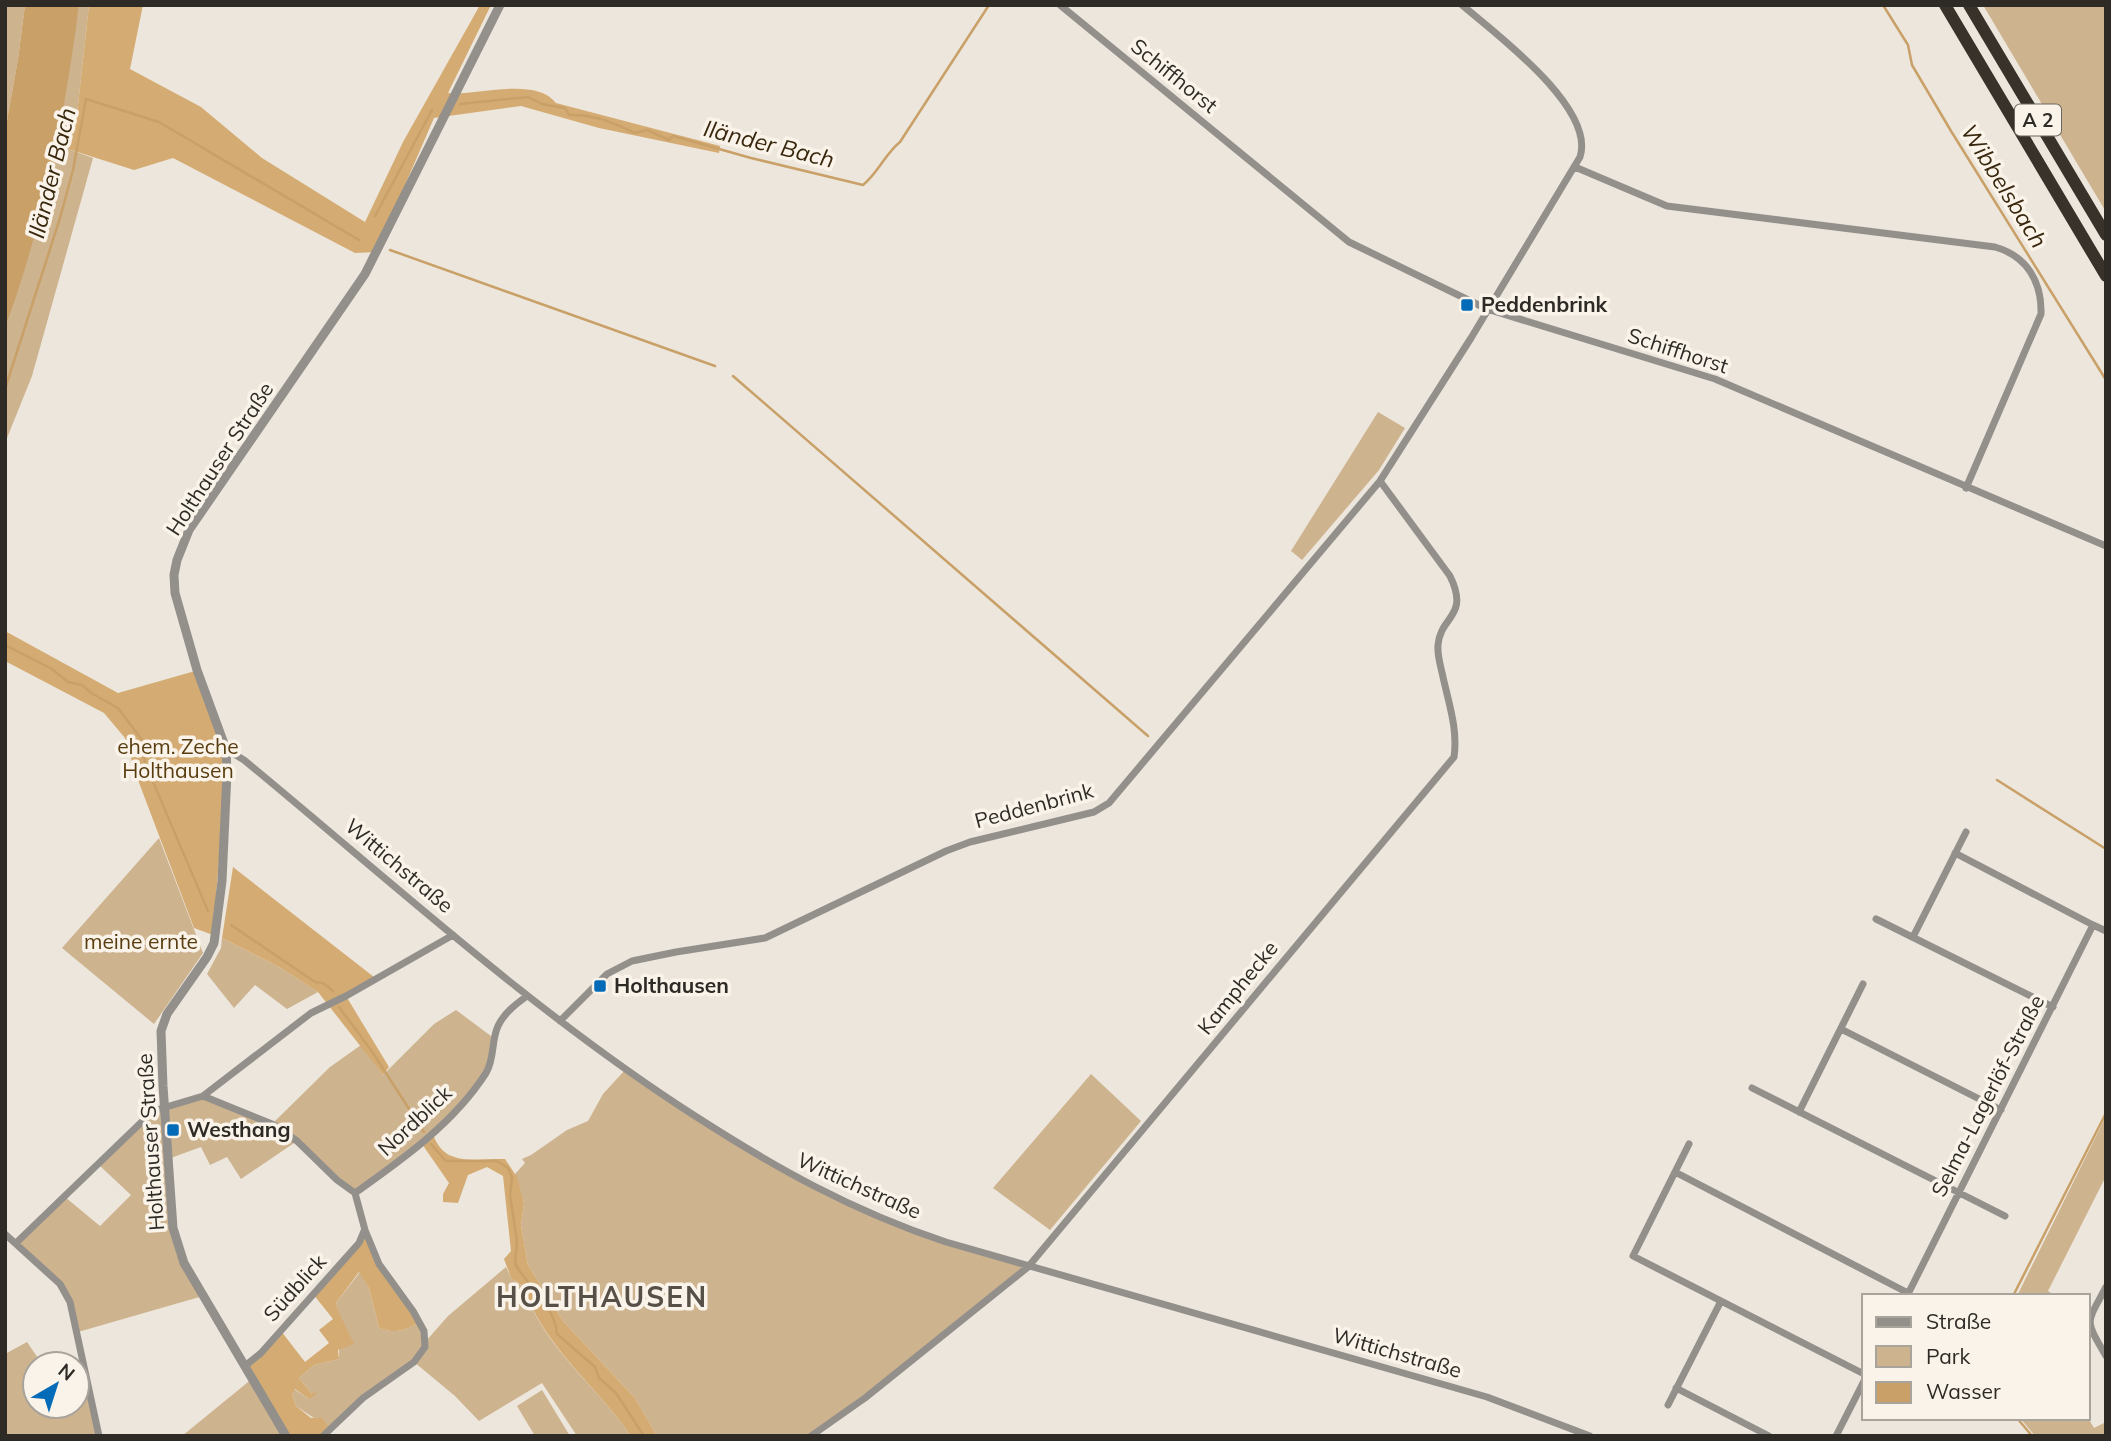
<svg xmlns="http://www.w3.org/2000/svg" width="2111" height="1441" font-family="Mulish,sans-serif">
<rect width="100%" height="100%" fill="#ede6dc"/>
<path fill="#ceb38f" d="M5 5H25L18 59 5 132Z
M79 5H89L77 114 68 149 93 158 32 376 5 443V328L42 209 58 135Z
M1983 5H2106V212Z
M1378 412 1405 428 1379 470 1302 560 1291 551Z
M159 838 203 953 154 1024 62 948Z
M222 938 279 967 318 992 287 1009 255 985 234 1008 207 974 221 948Z
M456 1010 495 1039 489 1067 441 1126 355 1193 297 1141 241 1179 227 1157 210 1165 201 1147 168 1159 175 1238 203 1296 78 1332 60 1284 16 1243 65 1197 100 1226 131 1195 100 1166 153 1111 203 1096 272 1124 330 1067 361 1045 383 1075 434 1024Z
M625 1070 745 1150 879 1218 1028 1267 811 1436H657L635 1398 563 1321 528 1265 521 1225 524 1203 515 1174 525 1163 522 1159 531 1155 567 1130 588 1121 603 1094Z
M1091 1074 1141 1121 1050 1230 993 1188Z
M2106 1116V1176L2048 1291 2056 1296H2017Z
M506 1267 511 1278 523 1286C542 1346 596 1385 631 1436H577L542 1383 479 1421 455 1396 414 1362 374 1389 330 1429 296 1406 292 1394 294 1389 309 1399 312 1394 299 1378 314 1365 339 1359 340 1318 336 1303 360 1272 369 1288 379 1328C394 1334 406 1331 419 1322L426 1341 448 1316Z
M27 1342 42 1364H35V1406H77V1390L88 1385 99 1436H5V1354Z
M253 1378 286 1436H182Z
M542 1390 570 1436H535L517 1406Z
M2020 1418H2088L2094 1428 2106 1422V1436H2035Z"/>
<path fill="#d4ac73" d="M89 5H143L130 69 201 107 262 158 365 222 403 142 480 5H491L448 93C478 96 535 76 556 103L720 146 719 153 599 128 521 106 434 118 376 252 355 253 173 158 134 170 68 149 77 114Z
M5 631 118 693 195 671 223 751 222 820 213 935 194 928 135 772 125 738 104 713 5 661Z
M233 867 374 977 346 996 389 1067 383 1075 318 992 279 967 222 938Z
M433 1134C444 1168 476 1158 505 1159L517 1177 524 1203 521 1225 528 1265 563 1321 635 1398 657 1436H631C596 1385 543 1346 523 1286L511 1278 504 1259 511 1251 503 1176 487 1167 468 1175 458 1203 443 1202V1194L449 1183 422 1144Z
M365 1230 379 1264 419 1322C406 1331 394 1334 379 1328L369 1288 359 1272 336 1303C340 1318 348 1329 354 1344L338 1350 339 1359 314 1365 299 1378 312 1394 315 1392 317 1394 309 1399 295 1389 292 1394 296 1406 311 1418H322L330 1429 323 1436H286L245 1366 281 1331 305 1362 329 1343 319 1330 333 1319 313 1294 359 1243Z"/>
<path fill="#c8a068" d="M25 5H79C65 115 43 224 5 328V132L18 59Z"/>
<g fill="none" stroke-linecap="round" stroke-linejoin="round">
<path stroke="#c8a068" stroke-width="2.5" d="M1883 5 1908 45 1912 65 1951 131 2106 380
M460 104 528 97 542 104 565 108 569 115C594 114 614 123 635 133L647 130 669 140 673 136 751 158 863 185C878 173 885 154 900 142L989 5
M375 216 432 110
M390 250 715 366
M733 376 1148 736
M5 389 60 218 73 170 86 99 159 122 359 240
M5 645 52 669 68 682 82 685 91 693 118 708 142 740 145 763 208 911
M1997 780 2106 849
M231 925 315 982 323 983 333 991
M339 1007 371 1050 424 1132
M431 1144 446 1161H497L508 1168 512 1177 510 1196 517 1241 515 1264C529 1288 554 1304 557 1334L595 1367 599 1378 616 1393 644 1436
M2013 1296 2106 1113
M2017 1418 2032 1436"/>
<path stroke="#93908c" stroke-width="7" d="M1060 5 1349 242 1487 309 1715 379 2106 546
M1575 167 1667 206 1995 247C2027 256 2042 282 2041 314L1966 488
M226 749 244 760C391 881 532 1011 692 1114 774 1167 852 1211 946 1242L1487 1397 1590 1436
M1955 853 2093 925
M1876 919 2053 1007
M1913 937 1966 832
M560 1021 607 974 632 961 676 952 765 938 946 851 970 842 1094 812 1109 803 1380 481 1471 338 1580 157C1596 108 1495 33 1462 5
M1841 1029 2001 1110
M1752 1088 2005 1216
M203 1096 272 1124 297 1141 337 1180 355 1193 365 1230 379 1264 413 1311 424 1331 425 1347 414 1362 363 1398 323 1436
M1799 1112 1863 984
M1689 1144 1633 1256 1864 1374
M1675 1172 1908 1293
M355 1193C403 1159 454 1123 486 1073 495 1058 491 1041 498 1026 504 1013 516 1004 527 996
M5 1234 60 1284 70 1302 99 1436
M16 1243 153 1111 203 1096 311 1013 346 996 453 935
M2106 1287C2086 1325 2084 1318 2106 1356
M1907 1296 2093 925 2106 931
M245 1366 261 1353 359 1243 364 1231
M1676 1388 1769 1436
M1668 1405 1721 1301
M811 1436 865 1398 1028 1267 1454 757C1458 730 1449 704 1443 677 1441 667 1437 656 1438 645 1440 616 1470 617 1450 576L1380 481
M1836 1436 1864 1381"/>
<path stroke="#93908c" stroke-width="9" d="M286 1436 184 1263 173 1228 163 1086 161 1031 167 1014 207 957 214 943 222 881 227 773 226 749 197 670 175 593 174 575 177 560 189 530 365 274 500 5"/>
<path stroke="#38322b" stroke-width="12" d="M1945 5 2106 276
M1969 5 2106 235"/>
</g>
<g fill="#036bb7" stroke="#faf3e9" stroke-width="2.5">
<rect x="1460" y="298" width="14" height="14" rx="3.5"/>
<rect x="593" y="979" width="14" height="14" rx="3.5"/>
<rect x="166" y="1123" width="14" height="14" rx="3.5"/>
</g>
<g text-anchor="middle" stroke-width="7" stroke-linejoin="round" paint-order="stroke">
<rect fill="#faf3e9" stroke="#6b6761" stroke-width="2" x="2015" y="104.5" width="46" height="31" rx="5"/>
<g font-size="19" font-weight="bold" fill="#2e2b27">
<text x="2038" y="127">A 2</text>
</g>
<g font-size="21" fill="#2e2b27" stroke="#faf3e9">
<text transform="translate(1174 76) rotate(39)" y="7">Schiffhorst</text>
<text transform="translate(1678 351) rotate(18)" y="7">Schiffhorst</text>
<text transform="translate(220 459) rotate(-57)" y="7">Holthauser Straße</text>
<text transform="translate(1034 806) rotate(-15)" y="7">Peddenbrink</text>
<text transform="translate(399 866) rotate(40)" y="7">Wittichstraße</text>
<text transform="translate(1238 988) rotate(-51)" y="7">Kamphecke</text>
<text transform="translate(1988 1096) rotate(-63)" y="7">Selma-Lagerlöf-Straße</text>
<text transform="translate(415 1121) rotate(-43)" y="7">Nordblick</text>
<text transform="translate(151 1142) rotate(-94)" y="7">Holthauser Straße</text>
<text transform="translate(859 1186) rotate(24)" y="7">Wittichstraße</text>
<text transform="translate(295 1288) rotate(-48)" y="7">Südblick</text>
<text transform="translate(1397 1353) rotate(16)" y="7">Wittichstraße</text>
</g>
<g font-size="21" font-weight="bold" fill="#2e2b27" stroke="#faf3e9" text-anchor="start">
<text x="1481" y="312">Peddenbrink</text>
<text x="614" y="993">Holthausen</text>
<text x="187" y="1137">Westhang</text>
</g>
<g font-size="21" fill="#593d10" stroke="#faf3e9">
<text x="178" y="754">ehem. Zeche<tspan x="178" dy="24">Holthausen</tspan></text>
<text x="141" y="949">meine ernte</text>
</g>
<g font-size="23" font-style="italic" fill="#38270d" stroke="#faf3e9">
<text transform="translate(769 144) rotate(14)" y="8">Iländer Bach</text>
<text transform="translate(52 173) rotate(-76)" y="8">Iländer Bach</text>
<text transform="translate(2004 186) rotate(58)" y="8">Wibbelsbach</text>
</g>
<g font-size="28" font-weight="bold" letter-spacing="2" fill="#565048" stroke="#faf3e9">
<text x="602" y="1307">HOLTHAUSEN</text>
</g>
</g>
<rect width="2111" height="1441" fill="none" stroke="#2e2b27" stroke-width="14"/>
<rect x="1862" y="1294" width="228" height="126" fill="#faf3e9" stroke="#a8a39b" stroke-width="2"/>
<rect x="1876" y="1317" width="35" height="10" fill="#93908c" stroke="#a8a39b" stroke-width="2"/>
<text x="1926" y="1329" font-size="21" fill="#2e2b27">Straße</text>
<rect x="1876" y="1346" width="35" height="21" fill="#ceb38f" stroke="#a8a39b" stroke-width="2"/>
<text x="1926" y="1364" font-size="21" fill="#2e2b27">Park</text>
<rect x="1876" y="1382" width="35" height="21" fill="#c8a068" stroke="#a8a39b" stroke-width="2"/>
<text x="1926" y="1399" font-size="21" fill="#2e2b27">Wasser</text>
<g transform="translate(56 1385) rotate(39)"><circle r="33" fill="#faf3e9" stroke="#a8a39b" stroke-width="2"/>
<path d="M0-5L12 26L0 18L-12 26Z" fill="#036bb7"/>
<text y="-10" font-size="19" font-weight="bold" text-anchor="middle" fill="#2e2b27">N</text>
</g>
</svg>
